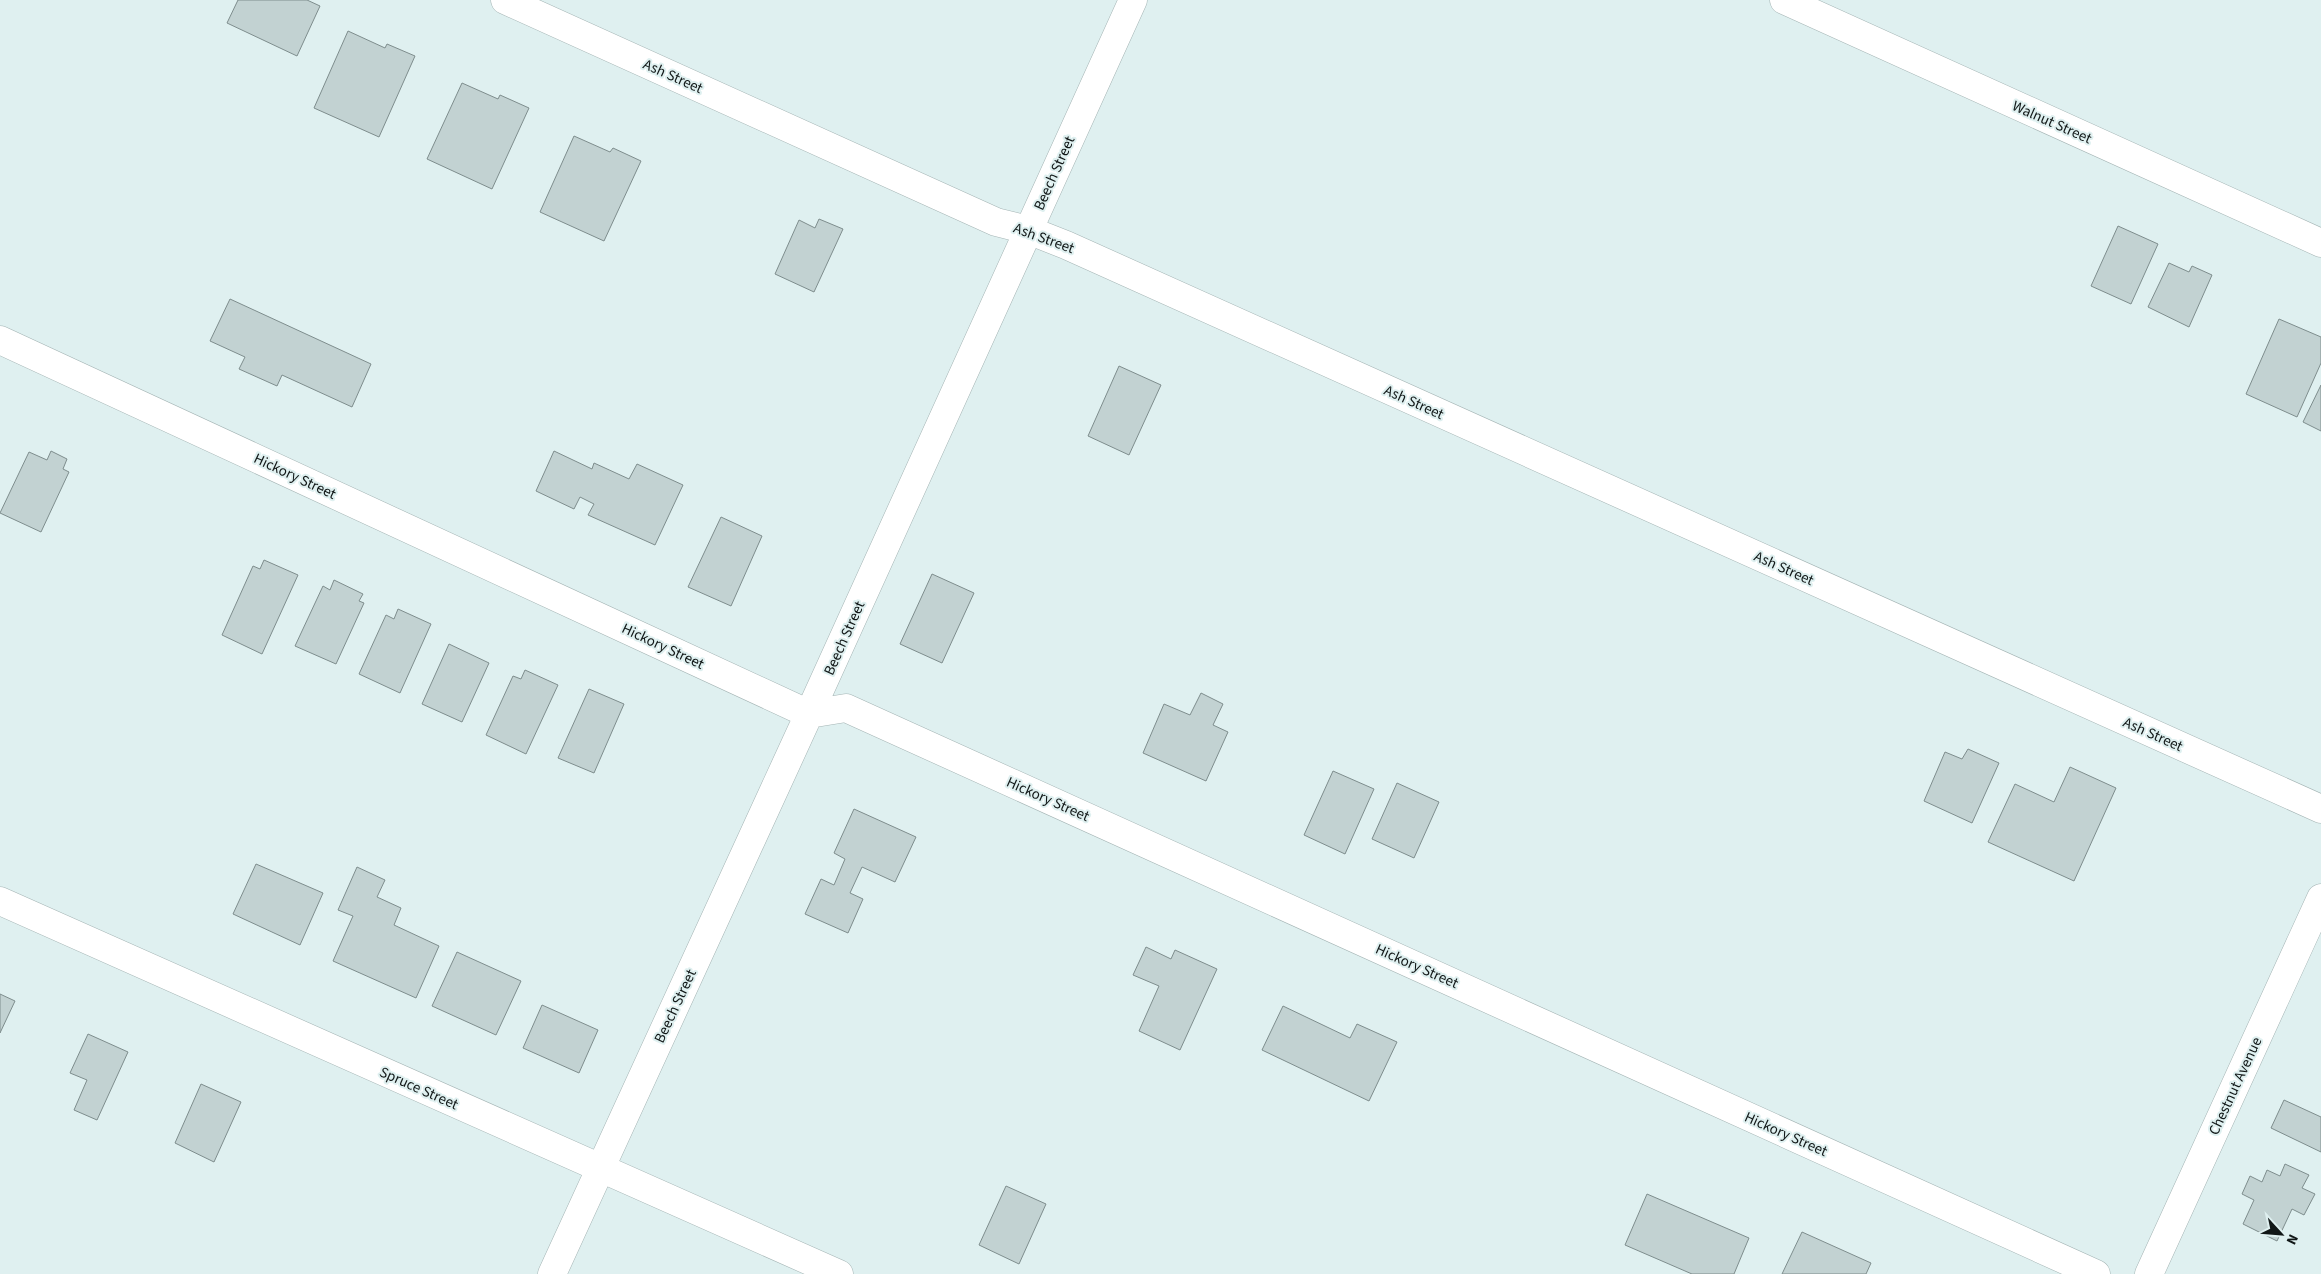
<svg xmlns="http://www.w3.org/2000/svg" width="2321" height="1274" font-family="'Source Sans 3',sans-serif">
<rect width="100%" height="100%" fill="#dff0f0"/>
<path fill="#c2d2d2" stroke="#7e8d8d" d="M238 0H307L320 6 297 56 227 23Z
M348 31 385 48 387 44 415 56 379 137 314 108Z
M462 83 498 99 500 95 529 108 492 189 427 159Z
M574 136 610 152 613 148 641 161 604 241 540 212Z
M819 219 843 229 814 292 775 274 799 220 815 228Z
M2118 226 2158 244 2131 304 2091 286Z
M2169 263 2189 272 2192 266 2212 275 2189 327 2148 307Z
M230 299 371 364 352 407 282 375 277 386 239 369 245 357 210 341Z
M2279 319 2321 337V363L2297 417 2246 394Z
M1119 366 1161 385 1129 455 1088 436Z
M2321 385V431L2303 422Z
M51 451 67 459 63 469 69 472 41 532 0 513 29 452 47 460Z
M554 451 592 469 594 463 629 479 637 464 683 485 655 545 588 515 594 504 580 497 574 509 536 491Z
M721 517 762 536 731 606 688 587Z
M264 560 298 575 262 654 222 635 253 566 260 569Z
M932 574 974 593 942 663 900 644Z
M334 580 363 594 359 601 364 603 336 664 295 646 323 586 330 590Z
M398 609 431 624 400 693 359 674 386 615 394 619Z
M449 644 489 663 462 722 422 704Z
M525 670 558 685 526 754 486 735 513 676 521 679Z
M589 689 624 704 594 773 558 758Z
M1201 693 1223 704 1213 725 1228 732 1206 781 1143 753 1164 704 1190 715Z
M1968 749 1999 763 1972 823 1924 801 1945 752 1962 759Z
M2070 767 2116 788 2074 881 1988 842 2015 784 2054 802Z
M1333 771 1374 789 1345 854 1304 835Z
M1397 783 1439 802 1414 858 1372 839Z
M854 809 916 837 895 882 862 867 850 893 863 899 848 933 805 914 821 879 834 885 845 859 834 853Z
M256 864 323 893 300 945 233 914Z
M357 867 385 880 377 897 401 908 394 925 439 946 416 998 333 961 353 916 338 910Z
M1146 947 1171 959 1175 950 1217 969 1180 1050 1139 1031 1159 986 1133 975Z
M457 952 521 981 496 1035 432 1006Z
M0 994 15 1001 0 1033Z
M542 1005 598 1030 579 1073 523 1048Z
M1283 1006 1350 1038 1357 1024 1397 1042 1369 1101 1262 1050Z
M88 1034 128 1052 97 1120 74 1110 87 1080 70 1073Z
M201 1084 241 1102 214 1162 175 1143Z
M2284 1100 2321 1117V1152L2271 1128Z
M2285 1164 2309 1175 2302 1188 2315 1194 2304 1215 2292 1209 2277 1241 2243 1224 2254 1200 2242 1194 2250 1176 2262 1182 2267 1170 2280 1176Z
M1006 1186 1046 1204 1019 1264 979 1245Z
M1647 1194 1749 1238 1734 1274H1692L1625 1245Z
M1802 1232 1871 1263 1866 1274H1782Z"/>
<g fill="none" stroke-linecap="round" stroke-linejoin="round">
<defs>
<path id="street" d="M505 0 996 222 1028 230 1066 245 2321 809
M1784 0 2321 243
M0 340 809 714 846 708 2096 1274
M0 901 839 1274
M552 1274 809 714 1133 0
M2149 1274 2321 898"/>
</defs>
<use href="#street" stroke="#a4b4b4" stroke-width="29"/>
<use href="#street" stroke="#fff" stroke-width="28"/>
</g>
<g text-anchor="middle" stroke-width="4" stroke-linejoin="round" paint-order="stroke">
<g font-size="15" fill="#111717" stroke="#dff0f0">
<text transform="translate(673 76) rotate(24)" y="5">Ash Street</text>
<text transform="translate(2052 122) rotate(24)" y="5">Walnut Street</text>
<text transform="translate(1054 173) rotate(-66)" y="5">Beech Street</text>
<text transform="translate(1044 238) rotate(20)" y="5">Ash Street</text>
<text transform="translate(1414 402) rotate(24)" y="5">Ash Street</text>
<text transform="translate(295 476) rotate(25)" y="5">Hickory Street</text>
<text transform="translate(1784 568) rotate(24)" y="5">Ash Street</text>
<text transform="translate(844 638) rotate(-66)" y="5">Beech Street</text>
<text transform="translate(663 646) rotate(25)" y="5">Hickory Street</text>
<text transform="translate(2153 734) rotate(24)" y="5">Ash Street</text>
<text transform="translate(1048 799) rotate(24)" y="5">Hickory Street</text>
<text transform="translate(1417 966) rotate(24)" y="5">Hickory Street</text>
<text transform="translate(675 1006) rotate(-65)" y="5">Beech Street</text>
<text transform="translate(2235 1086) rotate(-65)" y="5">Chestnut Avenue</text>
<text transform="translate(419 1088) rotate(24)" y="5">Spruce Street</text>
<text transform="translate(1786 1134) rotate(24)" y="5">Hickory Street</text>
</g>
</g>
<g transform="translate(2281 1234) rotate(116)" stroke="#dff0f0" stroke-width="4" paint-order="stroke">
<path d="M0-4L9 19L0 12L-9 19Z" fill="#111717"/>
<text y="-8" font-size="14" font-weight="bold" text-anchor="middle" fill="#111717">N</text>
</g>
</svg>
